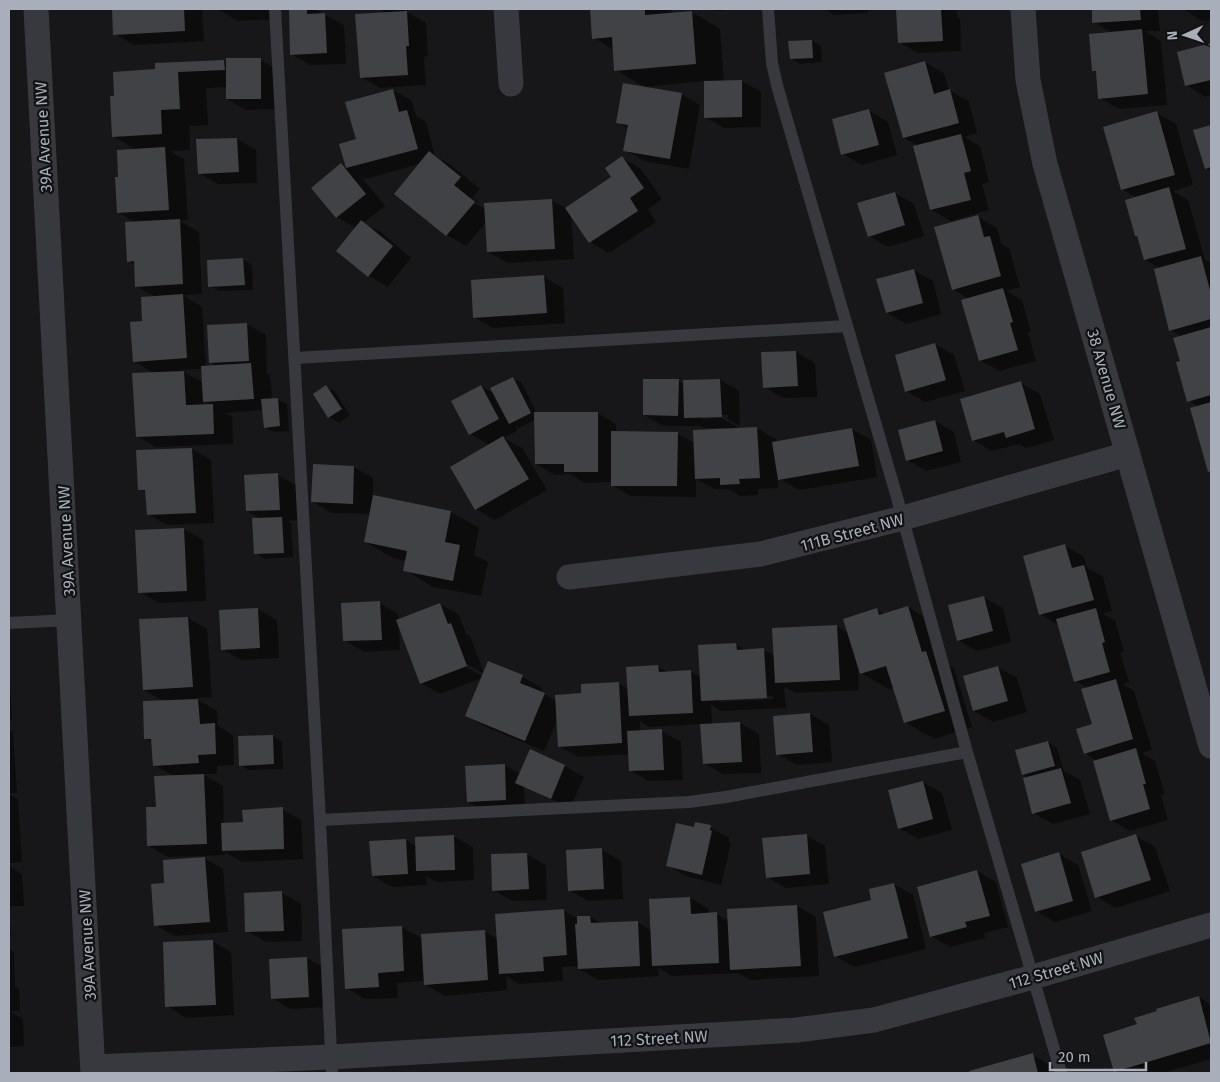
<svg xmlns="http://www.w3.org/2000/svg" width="1220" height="1082" font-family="'Fira Sans',sans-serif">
<rect width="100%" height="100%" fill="#171719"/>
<path fill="#0007" fill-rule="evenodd" d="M113 9H202L204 41 134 45 115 34Z
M218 9H276L277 19 238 21 219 10Z
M290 9H314L344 25 346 64 310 65 291 54Z
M378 9H443L404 10 426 23 428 56 424 57 426 85 380 88 361 77 386 13Z
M591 9H671L672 14 692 12 720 29 724 82 742 81 761 92V127L724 128 705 117V81L644 87 616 70 614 50 594 38Z
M711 9H739L715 11Z
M824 9H868V13L834 15Z
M897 9H957V17L960 18 961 51 918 53 899 42Z
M1092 9H1158L1160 31H1144L1161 41 1167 105 1119 109 1100 98 1097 72 1093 70 1112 33 1094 22Z
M1183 9H1211V20L1202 21Z
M812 41 821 46 822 62 800 64 791 58Z
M1211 45V95L1205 97 1186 85 1178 53Z
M227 59 261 60 280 71V109L246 110 227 99V87L206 88 208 125 189 126 190 150 170 151 184 159 188 220 180 221 199 232 202 294 183 295 202 307 206 367 217 366 210 362 247 324 266 335 267 374 270 375 272 399H277L287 404 289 431 274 432 265 427 263 410 225 413 232 416 233 444 156 447 137 436 155 374 134 361 144 322 156 297 136 286 135 265 129 261 136 223 118 212 120 178 136 150 113 136 115 97 157 70 224 61 227 63ZM202 369 203 383 181 370ZM204 402 210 405 204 406Z
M925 62 944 73 949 90 969 102 977 133 964 137 980 146 989 182 982 184 989 210 951 221 931 210 919 146 904 138Z
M393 90 412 101 416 116 426 122 435 156 448 163 480 189 473 197 481 204 470 197 468 200 486 209 551 200 566 208 613 177 622 158 641 169 662 199 648 209 656 222 609 253 590 242 571 214 574 259 508 263 488 252 487 221 466 246 447 235 396 194 419 164 366 179 361 176 385 206 363 223 381 232 411 258 388 287 369 276 356 228 337 217 313 188 341 164 347 168 357 140Z
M681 94 700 105 689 169 644 161 625 150 629 129 617 122Z
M869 111 888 122 897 155 862 165 843 154Z
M1157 113 1176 124 1193 185 1173 191 1188 200 1205 260 1211 263V472L1209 471 1199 407 1189 401 1182 362V337L1170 330 1160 268 1145 260 1138 237 1136 236 1137 198 1122 189Z
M1211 126V171L1206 168 1195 131Z
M237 139 256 150 257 183 218 184 199 173Z
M895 193 914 204 924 236 888 247 869 236Z
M978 217 997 228 1001 244 1009 248 1020 287 1006 291 1022 300 1031 332 1028 333 1036 361 999 371 980 360 969 299 953 289Z
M243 259 252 265 253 290 219 291 210 286Z
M913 270 933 281 941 314 906 324 887 313Z
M544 277 563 288 565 323 493 328 474 317Z
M935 344 954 355 965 391 925 402 906 391Z
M796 352 815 363 817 397 783 398 764 387Z
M513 378 522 383 537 414 597 413 616 424V432L677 433 694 443 725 430V428H704L697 424V426H663L644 415 678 381 684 384 720 380 739 391 740 426 726 418H728V415H722L717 412 702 416V419L721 418 741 429 757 428 776 439V442L852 429 871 440 877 477 799 490 778 478V488L758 489V495L740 496 728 489H715L696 479V497L631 496 612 485V482L584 483 570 474 555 475 536 464 535 420 519 428 515 426 518 430 504 438 522 448 547 490 495 520 476 509 490 445 470 434 481 386 495 394Z
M1021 383 1040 394 1054 440 1026 448 1019 444 992 451 973 440Z
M326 387 335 392 350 415 339 423 329 417Z
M935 421 954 432 961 462 926 471 907 460Z
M192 449 211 460 214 523 167 525 148 514 147 493 140 489Z
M314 466 354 467 373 478V497L451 512 479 528 474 555 488 562 481 596 433 587 405 570 406 561 393 558 365 542 371 514 332 513 313 502Z
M278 475 297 486 299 520 287 521 291 523 293 557 265 559 256 553 261 519 247 511 246 476Z
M184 529 203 540 206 601 159 603 140 592Z
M1065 546 1084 557 1087 568 1103 577 1112 611 1103 614 1115 621 1124 652 1120 653 1129 682 1122 684 1134 691 1152 750 1142 753 1155 761 1165 794 1161 795 1168 820 1130 831 1111 820 1097 761 1085 753 1093 725 1088 688 1075 681 1060 626 1040 614Z
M983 597 1003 608 1011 642 977 651 958 640Z
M379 603 398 614 399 620 440 604 459 615 466 634 470 636 484 674 489 663 523 677 542 688 540 692 557 701 619 684 628 689 658 667 668 672 690 671 701 677 736 645 746 650H764L775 656 837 626 848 633 877 610 885 614 908 607 936 624 949 666 954 668 972 727 934 739 905 722 895 688 889 689 861 673 858 665 859 690 796 693 784 687 786 708 721 711 711 705 712 724 740 723 759 734 761 773 723 774 704 763 702 724 649 727 640 721V732L662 731 681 742 683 780 649 781 630 770 629 754 578 757 559 746 558 718 544 751 486 727 467 716 482 678 440 694 421 683 399 628 400 650 364 652 344 640ZM462 661 484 674V677L461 664ZM773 696V699L719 702V699Z
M257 609 277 620 279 658 241 660 222 649Z
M188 618 207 629 212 697 195 698 217 711 218 726 233 735 234 765 217 766V774H202L223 786 224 825 244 823 282 809 301 820 303 859 242 862 225 852V855L168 857 149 846 157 808 174 776 154 765 153 743 145 738 165 702 144 690Z
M9 659 12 720H9Z
M998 667 1017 678 1027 712 993 722 974 711Z
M810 714 829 725 832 762 797 765 777 754Z
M9 729 13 732 17 793H9Z
M273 736 282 742 283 769 249 770 240 765 239 737Z
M1048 742 1057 748 1064 771 1080 780 1090 814 1053 824 1033 813 1029 778 1023 774Z
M531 751 565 766 584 777 570 808 524 786 525 810 487 813 468 802 504 765 520 774Z
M923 782 942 793 952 830 918 839 899 828Z
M9 794 18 799 22 862 9 863Z
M710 827 729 838V842L731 843 721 885 686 876 667 865 695 829Z
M806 835 825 846 829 884 786 888 767 877Z
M453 836 473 847 474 880 437 882 426 876 427 885 392 887 373 876 406 840 417 847Z
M1136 836 1155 847 1170 891 1116 908 1097 897Z
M602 850 621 861 623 899 588 901 569 890Z
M526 854 546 865 547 900 512 901 493 890Z
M1059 854 1078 865 1092 911 1055 922 1036 911Z
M204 858 223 869 228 932 175 936 155 925 166 884Z
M9 866 22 874 24 906H9L11 936H9Z
M977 871 996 882 1008 927 984 933 985 938 950 947 931 936Z
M894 884 913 895 926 949 855 967 835 956 873 901Z
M282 893 301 904 302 941 266 942 247 931Z
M690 898 709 909V914H716L729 921 728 910 797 906 816 917 819 976 750 980 738 973 672 976 658 968 659 976 598 980 579 969V966L562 967 563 981 519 984 506 976 507 990 445 996 426 985 425 981 397 983 398 998 365 999 346 988 402 927 423 939 422 935 485 932 498 939 564 911 578 919 590 917 603 924 637 922 652 931Z
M212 941 231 952 234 1015 186 1018 167 1006Z
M9 949 14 952 15 987 19 989 20 1011H9Z
M307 958 326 969 327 1007 291 1009 272 998Z
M1199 997 1211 1005V1059L1163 1073H1120L1115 1071 1138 1025 1159 1012Z
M9 1011 23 1019 24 1046 9 1047Z
M1032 1055 1052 1066 1054 1073H971L970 1071Z"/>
<path fill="#414246" d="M112 9H184L185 31 113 35Z
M289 9H307V14L325 13 327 53 290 55Z
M590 9H645V15L692 11 696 64 614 71 612 37 592 39Z
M896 9H941L943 41 898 43Z
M1092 9H1140L1141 20 1092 23Z
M407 11 409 46H406L408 75 360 78 355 14Z
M1142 29 1148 94 1098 99 1096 71H1092L1089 34Z
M812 40 813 58 790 59 788 41Z
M1211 43V80L1185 86 1177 52Z
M226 58H261V99H226Z
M224 60 225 70 178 72 180 109 161 110 162 134 112 137 110 96H114L113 72 155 69V63Z
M925 61 934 94 950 89 959 123 903 138 884 73Z
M742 80V117L704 118V81Z
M623 83 682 93 670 159 623 151 628 125 616 123Z
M393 89 399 112 407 110 418 149 346 168 339 144 356 139 345 102Z
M869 109 879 145 841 155 832 119Z
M1157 111 1175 175 1121 190 1103 127Z
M1211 125V167L1205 169 1193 130Z
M961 134 971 171 964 173 971 200 930 210 913 146Z
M237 138 239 172 198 174 196 139Z
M165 147 169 210 117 213 115 177H118L117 150Z
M429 151 461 177 454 185 475 202 446 236 394 194Z
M622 156 644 188 630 198 638 211 589 243 565 208 611 177 605 168Z
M341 163 366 194 336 218 311 188Z
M1169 187 1186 249 1144 260 1137 236H1135L1125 200Z
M895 192 905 225 868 237 857 203Z
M552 199 555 249 487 252 484 203Z
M978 215 984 237 990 236 1001 276 952 290 934 227Z
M180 219 183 284 135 287 134 261 127 262 125 222Z
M361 220 393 246 368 277 336 251Z
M1201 256 1211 294V319L1169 331 1154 269Z
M243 258 245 285 208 287 207 260Z
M914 269 923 303 886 313 876 279Z
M544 275 547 313 473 318 471 280Z
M1003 288 1013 322 1010 323 1018 350 979 361 961 300Z
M183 294 187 358 133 362 130 322 142 321 141 297Z
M247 323 249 361 209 363 207 325Z
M1211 327V395L1187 402 1176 362 1180 361 1173 338Z
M935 343 946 380 905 392 895 355Z
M796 351 798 386 763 388 761 352Z
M251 363 254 399 203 402 201 366Z
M184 371 186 405 213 404 214 434 136 437 132 373Z
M513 377 531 413 509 424 490 388Z
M643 379H679L678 416 643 415Z
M720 379 722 417 684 418 683 380Z
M1021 381 1035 429 1006 438 1004 432 972 441 960 399Z
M326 385 342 409 328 418 313 394Z
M481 385 499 419 469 435 451 401Z
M278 398 280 426 264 428 261 399Z
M1211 402V471L1208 472 1190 408Z
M534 412H598V472H564V464H535Z
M935 420 943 451 906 461 898 430Z
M757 427 760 478 739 479 740 484 720 485V478L695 479 693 430Z
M852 428 859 466 778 480 772 442Z
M611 431 678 432 677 486H611Z
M503 436 529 479 475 510 450 467Z
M192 448 196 513 147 515 145 490H138L136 450Z
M313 464 354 466 353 504 311 502Z
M278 473 280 510 246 511 244 475Z
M373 495 451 511 445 542 460 545 453 581 403 571 407 551 364 542Z
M282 517 284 553 254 554 252 518Z
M184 528 187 591 138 593 135 530Z
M1065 544 1072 568 1084 565 1094 600 1039 615 1023 556Z
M984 596 993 631 957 641 948 605Z
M380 601 382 640 343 641 341 603Z
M440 603 448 624 451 623 467 666 420 684 396 620Z
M908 606 922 652 926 651 945 711 904 723 886 666 860 674 843 619 877 608 879 615Z
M258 608 260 648 221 650 219 610Z
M1096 608 1105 642 1102 643 1110 672 1074 682 1056 619Z
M188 617 193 687 143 690 139 619Z
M837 625 840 680 775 683 772 628Z
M736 643 737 650 764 648 767 698 701 701 698 645Z
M488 661 523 675 520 683 545 693 525 741 465 716Z
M658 665 659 672 691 670 693 713 629 716 626 667Z
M998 666 1008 701 973 711 963 676Z
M1116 679 1133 739 1084 754 1076 729 1092 724 1081 689Z
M619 682 622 743 558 747 555 695 581 693V684Z
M198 699 200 724 215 723 216 754 198 755 199 763 153 766 151 739H144L143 701Z
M810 713 813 752 776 755 773 716Z
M740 722 742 762 703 764 700 724Z
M662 729 664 770 629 771 627 731Z
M273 735 274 764 239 766 238 736Z
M1048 741 1055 766 1022 775 1015 750Z
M1136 748 1146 784H1143L1150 809 1110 821 1093 761Z
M530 749 565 765 551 799 515 783Z
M505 764 506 800 467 802 465 766Z
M1061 768 1071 803 1032 814 1023 778Z
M204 774 207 844 147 846 146 807H156L154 776Z
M923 781 933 819 898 829 888 790Z
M283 807 284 849 222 851 221 823 243 822 242 810Z
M695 822 711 825 710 830 712 831 702 875 666 866 676 823 694 827Z
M807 834 810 874 766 878 762 838Z
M1136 834 1151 880 1095 898 1081 852Z
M454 835 455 870 416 871 415 837Z
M406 839 408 874 372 876 369 841Z
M602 848 604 889 568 891 566 850Z
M1059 852 1073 901 1035 912 1021 864Z
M527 853 529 889 492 891 491 854Z
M205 857 210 922 154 926 151 884 164 883 163 860Z
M977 870 990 916 965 922 967 927 930 937 917 887Z
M894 883 908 938 834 957 823 912 871 900 869 889Z
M282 891 284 931 245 932 244 893Z
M690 897 691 914 717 912 719 963 652 966 649 899Z
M797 905 801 966 730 970 727 909Z
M564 909 567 955 543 957 544 971 499 974 495 914Z
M577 916H590L591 923 638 921 640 966 578 969 575 924H577Z
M402 926 404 971 378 973 379 987 345 989 342 929Z
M485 930 488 980 424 985 421 934Z
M213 940 216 1005 165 1007 163 942Z
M307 957 309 997 271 999 269 959Z
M1199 996 1211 1043 1114 1072 1103 1035 1137 1024 1134 1018 1157 1011 1156 1009Z
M1033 1053 1038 1073H970L969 1071Z"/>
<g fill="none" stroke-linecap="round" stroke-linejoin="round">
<path stroke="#38393f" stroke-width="12" d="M275 9 320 820 689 802 726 797 967 752
M768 9 772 63 778 89 896 494 967 752 1061 1073
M295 358 847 326
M9 623 70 620
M320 820 332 1073"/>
<path stroke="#38393f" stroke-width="25" d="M36 9 93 1073
M506 9 511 84
M1023 9 1028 80 1045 164 1211 746
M569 577 761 554 903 518 1128 454
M93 1067 331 1057 797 1030 874 1020 1033 977 1211 925"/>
</g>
<g text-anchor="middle" stroke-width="4.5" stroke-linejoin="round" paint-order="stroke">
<g font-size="16" fill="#a8afba" stroke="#121214">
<text transform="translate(43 137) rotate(-93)" y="6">39A Avenue NW</text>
<text transform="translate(1107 379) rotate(74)" y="6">38 Avenue NW</text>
<text transform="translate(852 532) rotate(-15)" y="6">111B Street NW</text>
<text transform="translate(66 541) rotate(-93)" y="6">39A Avenue NW</text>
<text transform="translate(87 945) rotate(-93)" y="6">39A Avenue NW</text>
<text transform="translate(1056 970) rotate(-16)" y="6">112 Street NW</text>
<text transform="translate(659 1038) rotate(-3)" y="6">112 Street NW</text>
</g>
</g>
<rect width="1220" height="1082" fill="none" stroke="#a8afba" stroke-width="20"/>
<g transform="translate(1185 35) rotate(267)" stroke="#121214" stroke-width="4" paint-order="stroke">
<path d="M0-4L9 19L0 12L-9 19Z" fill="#a8afba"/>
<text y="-8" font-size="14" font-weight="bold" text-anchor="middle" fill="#a8afba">N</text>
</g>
<path d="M1050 1062v8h96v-8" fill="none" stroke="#a8afba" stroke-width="2.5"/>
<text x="1058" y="1062" font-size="15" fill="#a8afba" stroke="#121214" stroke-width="4" paint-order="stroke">20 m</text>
</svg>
